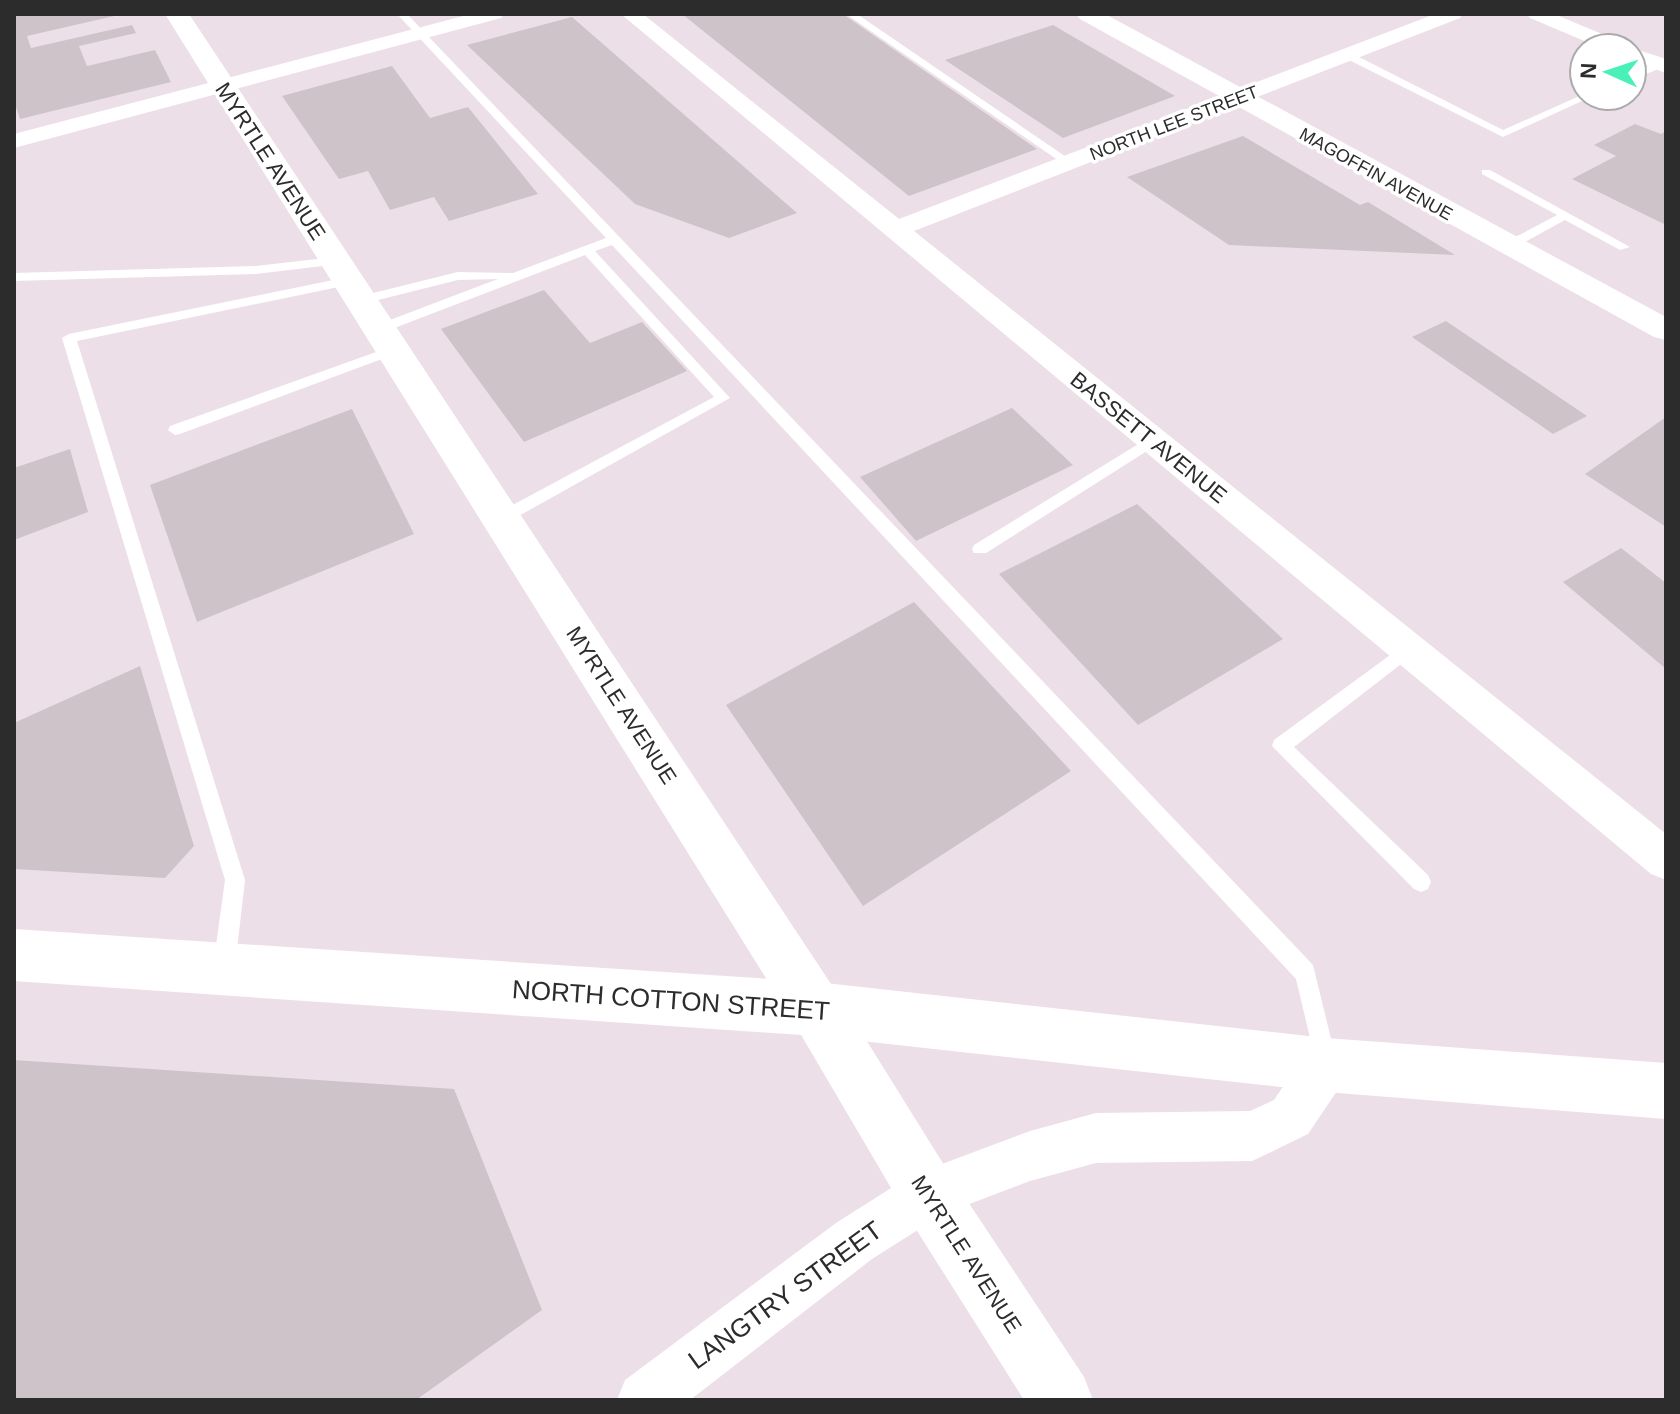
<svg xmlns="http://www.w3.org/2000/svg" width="1680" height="1414" font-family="Arial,sans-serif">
<rect width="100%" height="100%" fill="#eddfe7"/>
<path fill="#cfc3ca" d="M14 14H123L27 36 31 48 132 25 136 33 79 46 87 66 155 50 171 82 20 119 14 101Z
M682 14H843L1037 149 909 196Z
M572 17 797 213 729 238 635 204 467 45Z
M1053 25 1175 96 1063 138 945 60Z
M392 66 430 118 468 107 538 194 449 221 434 197 390 210 368 171 339 179 282 96Z
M1635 124 1661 134 1666 131V225L1572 179 1616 156 1594 145Z
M1243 136 1360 205 1368 202 1455 255 1229 245 1127 177Z
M544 290 590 343 642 322 687 371 524 442 441 329Z
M1446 321 1587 416 1553 434 1412 337Z
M1012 408 1073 465 916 541 860 477Z
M352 409 414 534 197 622 150 485Z
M1666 417V527L1585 474Z
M70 449 88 512 14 540V468Z
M1137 504 1283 639 1138 725 999 574Z
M1621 548 1666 583V669L1563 582Z
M914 602 1071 771 863 906 726 705Z
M140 666 194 846 165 878 14 869V723Z
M14 1060 454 1089 542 1310 416 1400H14Z"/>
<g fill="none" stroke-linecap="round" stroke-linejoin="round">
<path fill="#fff" fill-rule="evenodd" d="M397 14H407L1313 965 1336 1059 1333 1067 1325 1070 1317 1067 1296 979 612 245 595 251 730 398 508 522H496L494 518 496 514 714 397 585 255 384 332H374V326L498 279 458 280 362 304 357 303V297L458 272 513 273 606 238Z
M846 14H857L1075 163 1065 165Z
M1343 53H1351L1503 130 1584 94 1593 96 1503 137 1343 57Z
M1659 62 1663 63V67L1632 80V73Z
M1482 170H1490L1630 247 1620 250 1565 220 1512 249H1504V243L1557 215 1482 174Z
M335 257 339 258V264L256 274 14 281V273L256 266Z
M348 277 354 281 353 284 77 341 245 880 235 967 231 974 224 978 217 974 213 967 225 880 62 338 69 334Z
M393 346 398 347V353L180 434 175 435 168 430 170 426Z
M1153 435 1158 436V444L986 553H974L972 549 974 545Z
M1408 642 1414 644 1417 649 1414 654 1294 747 1428 875 1431 882 1428 889 1421 892 1414 889 1272 746 1274 740Z"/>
<path fill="#fff" fill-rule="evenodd" d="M471 14H504L501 18 14 148V134Z
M621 14H643L899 219 1435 14H1463L1460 18 914 231 1666 834V880L1651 874Z
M1527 14H1554L1626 44 1629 47 1666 59V73L1632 61V48H1601L1530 18Z
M1326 1041 1343 1048 1350 1065 1343 1082 1308 1134 1269 1153 1252 1161 1096 1163 1030 1181 943 1214 872 1259 690 1400H617L625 1380 836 1223 910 1176 1030 1131 1096 1113 1250 1111 1274 1100 1309 1048Z"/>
<path fill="#fff" fill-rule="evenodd" d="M165 14H189L835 990 949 1173 1084 1377 1093 1400H1024L907 1215 797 1028Z
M1076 14H1105L1666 317V340L1654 337 1080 19Z"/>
<path fill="#fff" fill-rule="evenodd" d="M14 929 816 982 1326 1038 1666 1063V1119L1326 1092 816 1036 14 981Z"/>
</g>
<g text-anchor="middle" stroke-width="7" stroke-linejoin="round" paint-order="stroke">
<g font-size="18" fill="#2c2c2c" stroke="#fff">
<text transform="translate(1174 123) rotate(-21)" y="6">NORTH LEE STREET</text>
<text transform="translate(1376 174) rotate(29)" y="6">MAGOFFIN AVENUE</text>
</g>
<g font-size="22" fill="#2c2c2c" stroke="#fff">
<text transform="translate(271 161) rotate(57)" y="8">MYRTLE AVENUE</text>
<text transform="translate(1149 437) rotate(39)" y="8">BASSETT AVENUE</text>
<text transform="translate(622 705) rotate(57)" y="8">MYRTLE AVENUE</text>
<text transform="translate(967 1254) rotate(57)" y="8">MYRTLE AVENUE</text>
</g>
<g font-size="26" fill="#2c2c2c" stroke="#fff">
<text transform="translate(671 1000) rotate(4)" y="9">NORTH COTTON STREET</text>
<text transform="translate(785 1295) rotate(-36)" y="9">LANGTRY STREET</text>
</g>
</g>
<rect width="1680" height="1414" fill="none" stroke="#2c2c2c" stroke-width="32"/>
<g transform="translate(1608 72) rotate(273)"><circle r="38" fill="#ffffff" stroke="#ababab" stroke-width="2"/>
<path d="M0-6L14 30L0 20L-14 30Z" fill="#49f0b8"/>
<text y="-12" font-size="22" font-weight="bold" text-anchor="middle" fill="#2c2c2c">N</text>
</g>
</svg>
